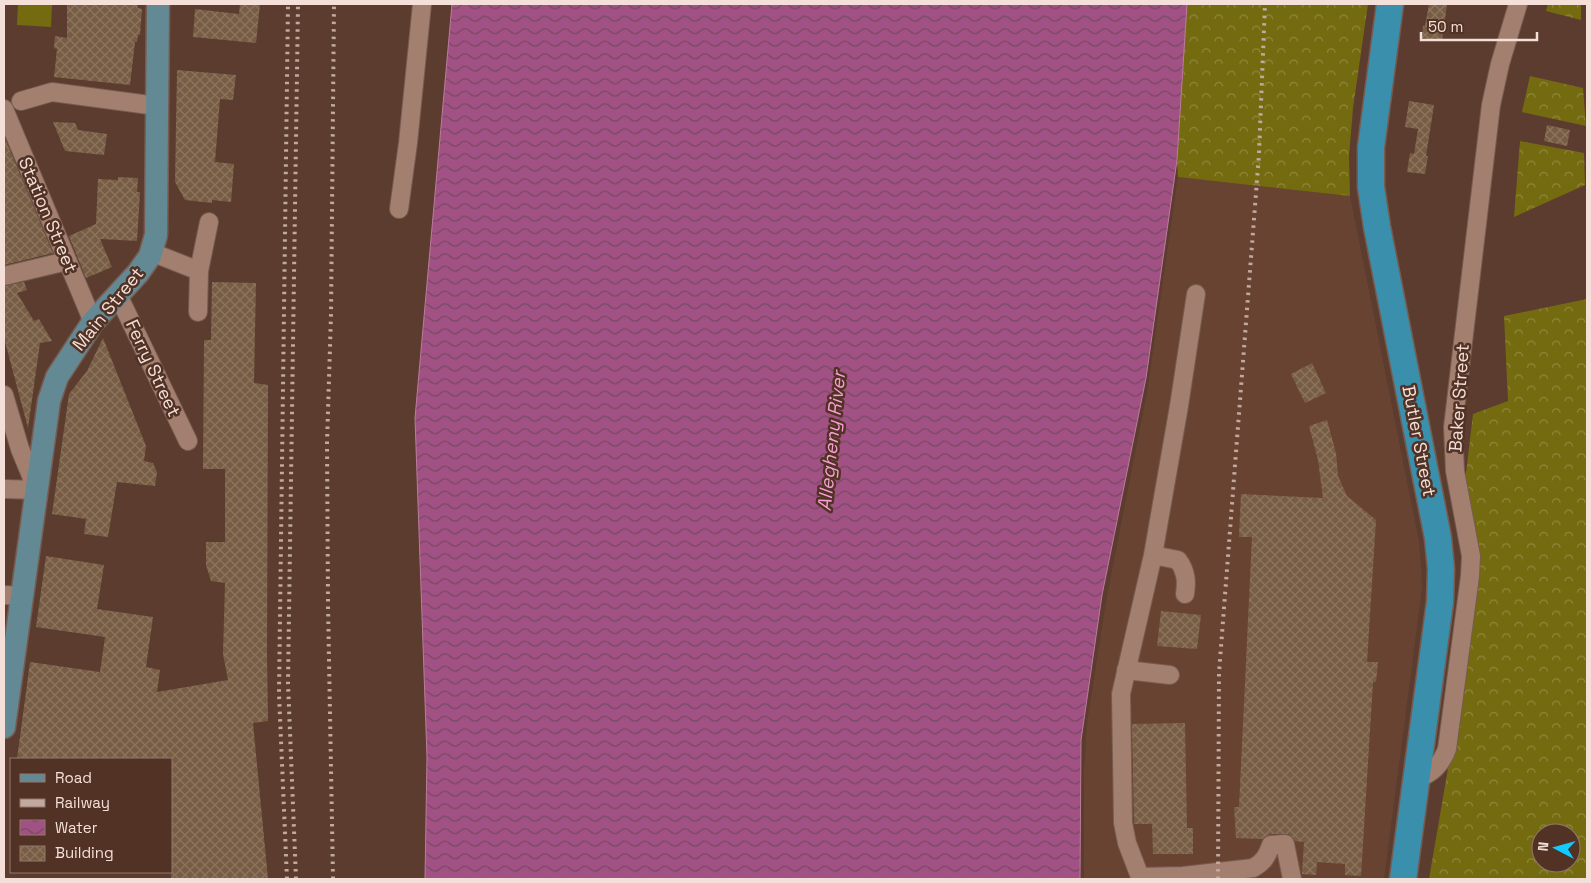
<svg xmlns="http://www.w3.org/2000/svg" width="1591" height="883" font-family="'Space Grotesk',sans-serif">
<defs>
<pattern id="forest-crowns" width="20" height="18" patternUnits="userSpaceOnUse" patternTransform="scale(1.25)"><rect width="20" height="18" fill="#746b10"/><path d="M2 6a3 3 0 1 1 6 0M12 15a3 3 0 1 1 6 0" fill="none" stroke="#8f873d"/></pattern>
<pattern id="water-waves" width="16" height="10" patternUnits="userSpaceOnUse" patternTransform="scale(1.25)"><rect width="16" height="10" fill="#a25184"/><path d="M0 5q4-4 8 0t8 0" fill="none" stroke="#764a62"/></pattern>
<pattern id="building-cross-hatch" width="8" height="8" patternUnits="userSpaceOnUse" patternTransform="scale(1.25)"><rect width="8" height="8" fill="#785d45"/><path d="M0 0l8 8M0 8l8-8" fill="none" stroke="#8c745f"/></pattern>
</defs>
<rect width="100%" height="100%" fill="#5c3c2f"/>
<path fill="#694332" d="M1178 177 1350 196 1419 542 1421 566 1422 588 1384 879H1084V771L1087 723 1107 596 1147 393Z"/>
<path fill="#746b10" d="M18 4H52L51 27 17 25Z"/>
<path fill="url(#forest-crowns)" fill-rule="evenodd" d="M1187 4H1368L1353 108 1349 156 1350 196 1178 177 1177 160Z
M1548 4H1581V20L1546 11Z
M1530 76 1583 88 1586 126 1522 112Z
M1520 141 1584 153 1585 185 1514 217Z
M1587 299V879H1429L1463 681 1464 490 1473 414 1508 401 1504 316ZM1541 833H1571V863H1541Z"/>
<path fill="url(#water-waves)" stroke="#bb7c9d" d="M452 4H1187L1177 160 1146 378 1102 595 1081 740 1080 879H425L427 757 415 418Z"/>
<path fill="url(#building-cross-hatch)" d="M67 4H137L138 8 142 9 140 35H138L137 42H135L130 85 54 77 57 49 54 48 55 36 67 38Z
M240 4H260L256 43 193 37 195 9 239 14Z
M1429 4H1447L1442 41 1422 38 1423 26H1425Z
M177 70 236 75 233 100 220 99 215 162 234 164 231 202 212 200V203L185 200 175 182Z
M1409 101 1434 105 1426 156H1428L1425 174 1407 172 1410 153 1414 154 1418 129 1405 127Z
M53 122 75 123 78 130 107 134 104 155 65 151Z
M1547 125 1570 130 1567 146 1544 141Z
M4 136 53 253 4 265Z
M118 177 138 178 137 192H140L137 241 100 239 112 267 86 278 69 236 96 224 98 179 118 180Z
M24 282 27 290 17 293 34 321 39 319 52 341 40 343 28 428 4 338V286Z
M212 282 256 283 254 383 268 385 267 654 268 721 253 723 268 879H171V759H17L30 662 100 672 105 637 36 627 46 556 104 565 97 609 153 617 146 667 160 670 157 692 228 680 223 654 225 583 211 581 206 565V542H225V469H203L204 340H211Z
M103 338 146 446 144 461 153 463 157 472 155 486 117 482 108 537 84 534 86 519 52 514 69 394 87 371Z
M1312 363 1326 393 1305 403 1291 374Z
M1327 420 1336 453 1338 476 1347 496 1376 520 1367 662H1378L1376 682H1373L1361 876 1345 875V864L1317 862 1316 875 1302 874 1304 842 1295 841 1289 834H1270L1262 839 1236 838 1234 807H1239L1252 537H1239L1241 494 1323 498 1318 460 1309 426Z
M1161 611 1201 615 1197 649 1157 646Z
M1185 723 1187 828H1193V854H1153L1152 824H1134V822L1132 724Z"/>
<g fill="none" stroke-linecap="round" stroke-linejoin="round">
<defs>
<path id="minor" d="M21 101 52 92 157 106
M4 109 93 322
M399 209 408 143 422 4
M151 252 199 271 198 312
M199 271 209 222
M4 276 67 261
M118 295 188 441
M4 395 20 449 37 490 4 489
M1153 555 1178 560C1186 571 1187 581 1185 594
M4 595 23 596
M1126 670 1170 675
M1417 779C1432 773 1441 765 1447 749L1470 576 1471 556 1455 471 1453 427 1491 105 1500 64 1518 4
M1140 877 1127 843 1123 823 1121 694 1153 555 1179 406 1196 294
M1140 879V877L1183 876 1253 868C1264 862 1267 856 1271 845L1285 844 1292 879"/>
<path id="major" d="M4 727 49 401 57 377 93 322 138 273 150 256 156 235 158 4"/>
<path id="highway" d="M1390 4 1371 147V187L1377 227 1438 538 1441 569 1440 602 1403 879"/>
</defs>
<use href="#minor" stroke="#765c50" stroke-width="20"/>
<use href="#major" stroke="#765c50" stroke-width="25"/>
<use href="#highway" stroke="#765c50" stroke-width="29"/>
<use href="#minor" stroke="#a37f70" stroke-width="18"/>
<use href="#major" stroke="#638994" stroke-width="22"/>
<use href="#highway" stroke="#398fac" stroke-width="26"/>
<path stroke="#c1a99f" stroke-width="4" stroke-dasharray="2.5 5" stroke-linecap="butt" d="M287 879 279 694 288 4
M296 879 288 683 298 4
M333 879 328 604 327 443 331 315 334 4
M1218 879 1219 673 1259 154 1265 4"/>
</g>
<g text-anchor="middle" stroke-width="5" stroke-linejoin="round" paint-order="stroke">
<g font-size="18" fill="#f4e0d8" stroke="#513225">
<text transform="translate(48 215) rotate(67)" y="6">Station Street</text>
<text transform="translate(108 309) rotate(-51)" y="6">Main Street</text>
<text transform="translate(153 368) rotate(65)" y="6">Ferry Street</text>
<text transform="translate(1459 398) rotate(-86)" y="6">Baker Street</text>
<text transform="translate(1419 441) rotate(79)" y="6">Butler Street</text>
</g>
<g font-size="19" font-style="italic" fill="#f79fd3" stroke="#513225">
<text transform="translate(831 441) rotate(-84)" y="7">Allegheny River</text>
</g>
</g>
<rect width="1591" height="883" fill="none" stroke="#f4e0d8" stroke-width="10"/>
<rect x="10" y="758" width="162" height="115" fill="#513225" stroke="#92786d"/>
<rect x="20" y="774" width="25" height="8" fill="#638994" stroke="#92786d"/>
<text x="55" y="783" font-size="15" fill="#f4e0d8">Road</text>
<rect x="20" y="799" width="25" height="8" fill="#c1a99f" stroke="#92786d"/>
<text x="55" y="808" font-size="15" fill="#f4e0d8">Railway</text>
<rect x="20" y="820" width="25" height="15" fill="url(#water-waves)" stroke="#92786d"/>
<text x="55" y="833" font-size="15" fill="#f4e0d8">Water</text>
<rect x="20" y="846" width="25" height="15" fill="url(#building-cross-hatch)" stroke="#92786d"/>
<text x="55" y="858" font-size="15" fill="#f4e0d8">Building</text>
<g transform="translate(1556 848) rotate(276)"><circle r="24" fill="#513225" stroke="#92786d"/>
<path d="M0-4L9 19L0 12L-9 19Z" fill="#12cafb"/>
<text y="-8" font-size="14" font-weight="bold" text-anchor="middle" fill="#f4e0d8">N</text>
</g>
<path d="M1421 32v8h116v-8" fill="none" stroke="#f4e0d8" stroke-width="2.5"/>
<text x="1428" y="32" font-size="15" fill="#f4e0d8" stroke="#513225" stroke-width="4" paint-order="stroke">50 m</text>
</svg>
